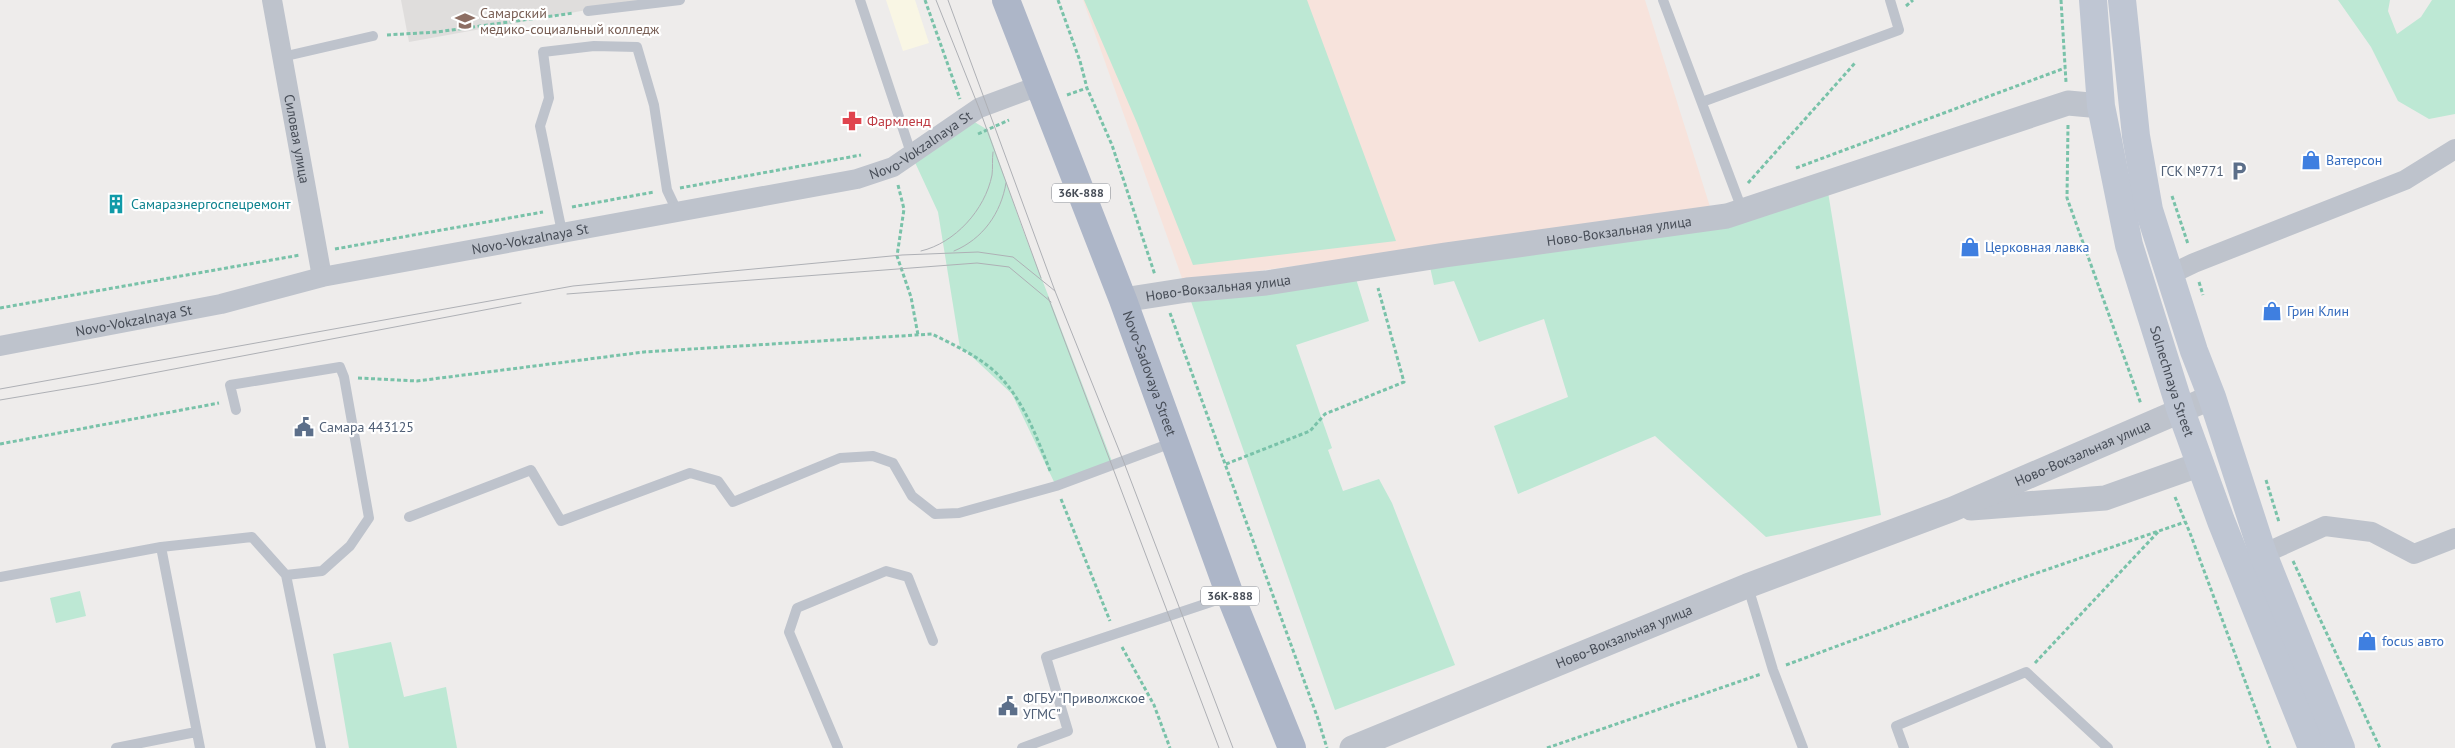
<svg xmlns="http://www.w3.org/2000/svg" width="2455" height="748" font-family="'PT Sans',sans-serif">
<rect width="100%" height="100%" fill="#eeeceb"/>
<path fill="#f9f6e4" d="M886 0H915L929 43 903 51Z"/>
<path fill="#dfdddc" d="M401 0H642L409 42Z"/>
<path fill="#f7e3dc" d="M1083 0H1645L1711 210 1183 281Z"/>
<path fill="#bde8d4" d="M1084 0H1307L1396 241 1193 265 1137 123Z
M2338 0H2390L2388 11 2397 34 2421 17 2432 0H2455V114L2429 119 2398 101 2371 47Z
M966 117 988 130 1023 230 1113 464 1056 486 1012 394 967 352 960 348 938 212 912 156Z
M1828 192 1881 515 1766 537 1655 436 1518 494 1494 426 1568 397 1544 319 1479 342 1454 281 1434 285 1428 258Z
M1353 269 1369 321 1296 345 1332 448 1328 450 1343 491 1379 479 1392 503 1455 665 1335 710 1187 290Z
M80 591 86 616 56 623 50 598Z
M391 642 404 697 446 687 457 748H349L333 654Z"/>
<g fill="none" stroke-linecap="round" stroke-linejoin="round">
<path stroke="#79c2a9" stroke-width="3" stroke-dasharray="4 2.5" stroke-linecap="butt" d="M925 0 960 99
M1058 0 1080 61 1087 88 1112 145 1155 275
M2061 0 2066 82
M1906 6 1913 0
M387 35 437 32 574 13
M1067 95 1087 88
M2068 125 2067 198 2141 404
M978 134 1009 120
M1796 168 2065 68
M1748 183 1855 63
M898 185 904 209 897 256 911 297 918 335
M680 188 861 155
M2172 196 2188 244
M572 207 654 192
M335 249 543 212
M2199 282 2203 295
M0 308 300 255
M1170 313 1317 716 1327 748
M358 378 417 381 644 352 932 334C956 346 985 359 1003 380 1026 406 1038 441 1051 473
M0 444 219 403
M1226 464 1310 431 1325 414 1404 382 1378 288
M2266 480 2279 522
M2175 497 2190 533 2270 748
M1061 499 1110 621
M2293 561 2380 748
M1122 647 1154 705 1170 748
M2035 663 2158 532
M1786 665 2005 584 2185 522
M1547 748 1761 674"/>
<path stroke="#bec3cc" stroke-width="10" d="M860 0 912 156
M1663 0 1743 212
M588 11 680 0
M282 57 373 36
M1702 102 1899 30 1890 0
M562 232 540 126 549 98 543 52 594 46 637 47 654 105 667 190 677 211
M236 410 230 385 340 367 344 377 369 518 350 546 322 571 286 575
M409 517 531 470 561 521 690 473 718 481 733 502 840 458 873 456 893 463 912 496 935 514 959 513 1056 486 1174 442
M161 547 252 537 286 575 321 748
M0 577 161 547 200 748
M1748 587 1773 670 1803 748
M116 748 196 732
M838 748 789 632 797 608 886 571 908 577 933 641
M1022 748 1068 731 1046 657 1229 596
M1904 748 1896 726 2026 672 2108 748"/>
<g stroke="#bec3cc" stroke-width="20">
<path id="s1" d="M272 0 322 277"/>
<path d="M2169 275 2194 263 2405 180 2455 149"/>
<path id="s2" d="M0 346 221 304 322 277 857 179 893 167 979 108 1041 85"/>
<path d="M2263 554 2325 526 2372 532 2414 554 2455 538"/>
</g>
<g stroke="#bec3cc" stroke-width="25">
<path id="s3" d="M1123 300 1187 290 1266 283 1445 255 1727 216 2068 103 2101 106"/>
<path d="M1971 508 2105 498 2201 464"/>
<path id="s4" d="M1352 748 1747 586 1953 509 2212 397"/>
</g>
<g stroke="#bfc6d3" stroke-width="28">
<path id="s5" d="M2093 0 2101 106 2129 245 2181 411 2221 521 2312 748"/>
<path d="M2122 0 2136 136 2149 210 2194 351 2212 397 2263 554 2341 748"/>
</g>
<path stroke="#adb6c8" stroke-width="28" id="s6" d="M1006 0 1123 300 1230 595 1292 748"/>
<path stroke="#aeb0b5" stroke-width="1" d="M936 0 979 108 1041 278
M948 0 1055 291 1123 460 1233 748
M921 251C955 243 985 210 992 175 993 168 992 159 993 152
M954 251C983 239 1001 213 1006 183
M567 294 977 263 1009 267 1051 302
M1048 297 1219 748
M0 389 573 286 902 255 978 252 1013 257 1055 291
M0 400 95 384 521 303"/>
</g>
<defs>
<symbol id="university-bare" viewBox="-9 -9 18 18"><path d="M0-5L7-2L0 1L-7-2ZM-4 1L0 2.5L4 1V4Q0 6-4 4Z" fill="#8d6e63" stroke="#fff" stroke-width="2.5" paint-order="stroke"/></symbol>
<symbol id="pharmacy-bare" viewBox="-9 -9 18 18"><path d="M-2-6h4v4h4v4h-4v4h-4v-4h-4v-4h4Z" fill="#e0444e" stroke="#fff" stroke-width="2.5" paint-order="stroke"/></symbol>
<symbol id="shop-bare" viewBox="-9 -9 18 18"><path d="M-5-2.5h2.3a2.7 3.5 0 0 1 5.4 0H5L5.5 6h-11ZM-1.5-2.5h3a1.5 2.3 0 0 0-3 0Z" fill="#3f7fe0" stroke="#fff" stroke-width="2.5" paint-order="stroke"/></symbol>
<symbol id="parking-bare" viewBox="-9 -9 18 18"><path d="M-3.5-5.5H1a3.5 3.5 0 0 1 0 7H-1V5.5H-3.5ZM-1-3.4V-.6H.8a1.4 1.4 0 0 0 0-2.8Z" fill="#5c6f8a" stroke="#fff" stroke-width="2.5" paint-order="stroke"/></symbol>
<symbol id="building-bare" viewBox="-9 -9 18 18"><path d="M-4-6H4V6H1V3H-1V6H-4ZM-2.5-4.3h1.7v1.8h-1.7ZM.8-4.3h1.7v1.8H.8ZM-2.5-1h1.7V.8h-1.7ZM.8-1h1.7V.8H.8Z" fill="#0f9aa8" stroke="#fff" stroke-width="2.5" paint-order="stroke"/></symbol>
<symbol id="civic-bare" viewBox="-9 -9 18 18"><path d="M-.6-6.5H3V-4.5H.6V-3L4-1V1h2V6H-6V1h2V-1L-.6-3ZM-1.2 2.5V6h2.4V2.5Z" fill="#5c6f8a" stroke="#fff" stroke-width="2.5" paint-order="stroke"/></symbol>
</defs>
<g fill-rule="evenodd">
<use href="#university-bare" x="451" y="7" width="28" height="28"/>
<use href="#pharmacy-bare" x="838" y="107" width="28" height="28"/>
<use href="#shop-bare" x="2297" y="146" width="28" height="28"/>
<use href="#parking-bare" x="2225" y="157" width="28" height="28"/>
<use href="#building-bare" x="102" y="190" width="28" height="28"/>
<use href="#shop-bare" x="1956" y="233" width="28" height="28"/>
<use href="#shop-bare" x="2258" y="297" width="28" height="28"/>
<use href="#civic-bare" x="290" y="413" width="28" height="28"/>
<use href="#shop-bare" x="2353" y="627" width="28" height="28"/>
<use href="#civic-bare" x="994" y="692" width="28" height="28"/>
</g>
<g text-anchor="middle" stroke-width="4.5" stroke-linejoin="round" paint-order="stroke">
<g fill="#fff" stroke="#7e8289" stroke-width="1">
<rect x="1052" y="183.5" width="58" height="19" rx="4"/>
<rect x="1201" y="586.5" width="58" height="19" rx="4"/>
</g>
<g font-size="12" font-weight="bold" fill="#464c56">
<text x="1081" y="197">36К-888</text>
<text x="1230" y="600">36К-888</text>
</g>
<g font-size="14" fill="#785e54" stroke="#fff" text-anchor="start">
<text x="480" y="18">Самарский<tspan x="480" dy="16">медико-социальный колледж</tspan></text>
</g>
<g font-size="14" fill="#be3a42" stroke="#fff" text-anchor="start">
<text x="867" y="126">Фармленд</text>
</g>
<g font-size="14" fill="#464c56" stroke="#fff">
<text dy="5" stroke="none"><textPath href="#s1" startOffset="141">Силовая улица</textPath></text>
<text dy="5" stroke="none"><textPath href="#s2" startOffset="946">Novo-Vokzalnaya St</textPath></text>
<text dy="5" stroke="none"><textPath href="#s3" startOffset="501">Ново-Вокзальная улица</textPath></text>
<text dy="5" stroke="none"><textPath href="#s2" startOffset="541">Novo-Vokzalnaya St</textPath></text>
<text dy="5" stroke="none"><textPath href="#s3" startOffset="96">Ново-Вокзальная улица</textPath></text>
<text dy="5" stroke="none"><textPath href="#s2" startOffset="136">Novo-Vokzalnaya St</textPath></text>
<text dy="5" stroke="none"><textPath href="#s6" startOffset="400">Novo-Sadovaya Street</textPath></text>
<text dy="5" stroke="none"><textPath href="#s5" startOffset="391">Solnechnaya Street</textPath></text>
<text dy="5" stroke="none"><textPath href="#s4" startOffset="788">Ново-Вокзальная улица</textPath></text>
<text dy="5" stroke="none"><textPath href="#s4" startOffset="294">Ново-Вокзальная улица</textPath></text>
</g>
<g font-size="14" fill="#366cbe" stroke="#fff" text-anchor="start">
<text x="2326" y="165">Ватерсон</text>
<text x="1985" y="252">Церковная лавка</text>
<text x="2287" y="316">Грин Клин</text>
<text x="2382" y="646">focus авто</text>
</g>
<g font-size="14" fill="#4e5e75" stroke="#fff" text-anchor="start">
<text x="2224" y="176" text-anchor="end">ГСК №771</text>
<text x="319" y="432">Самара 443125</text>
<text x="1023" y="703">ФГБУ "Приволжское<tspan x="1023" dy="16">УГМС"</tspan></text>
</g>
<g font-size="14" fill="#0d838f" stroke="#fff" text-anchor="start">
<text x="131" y="209">Самараэнергоспецремонт</text>
</g>
</g>
</svg>
